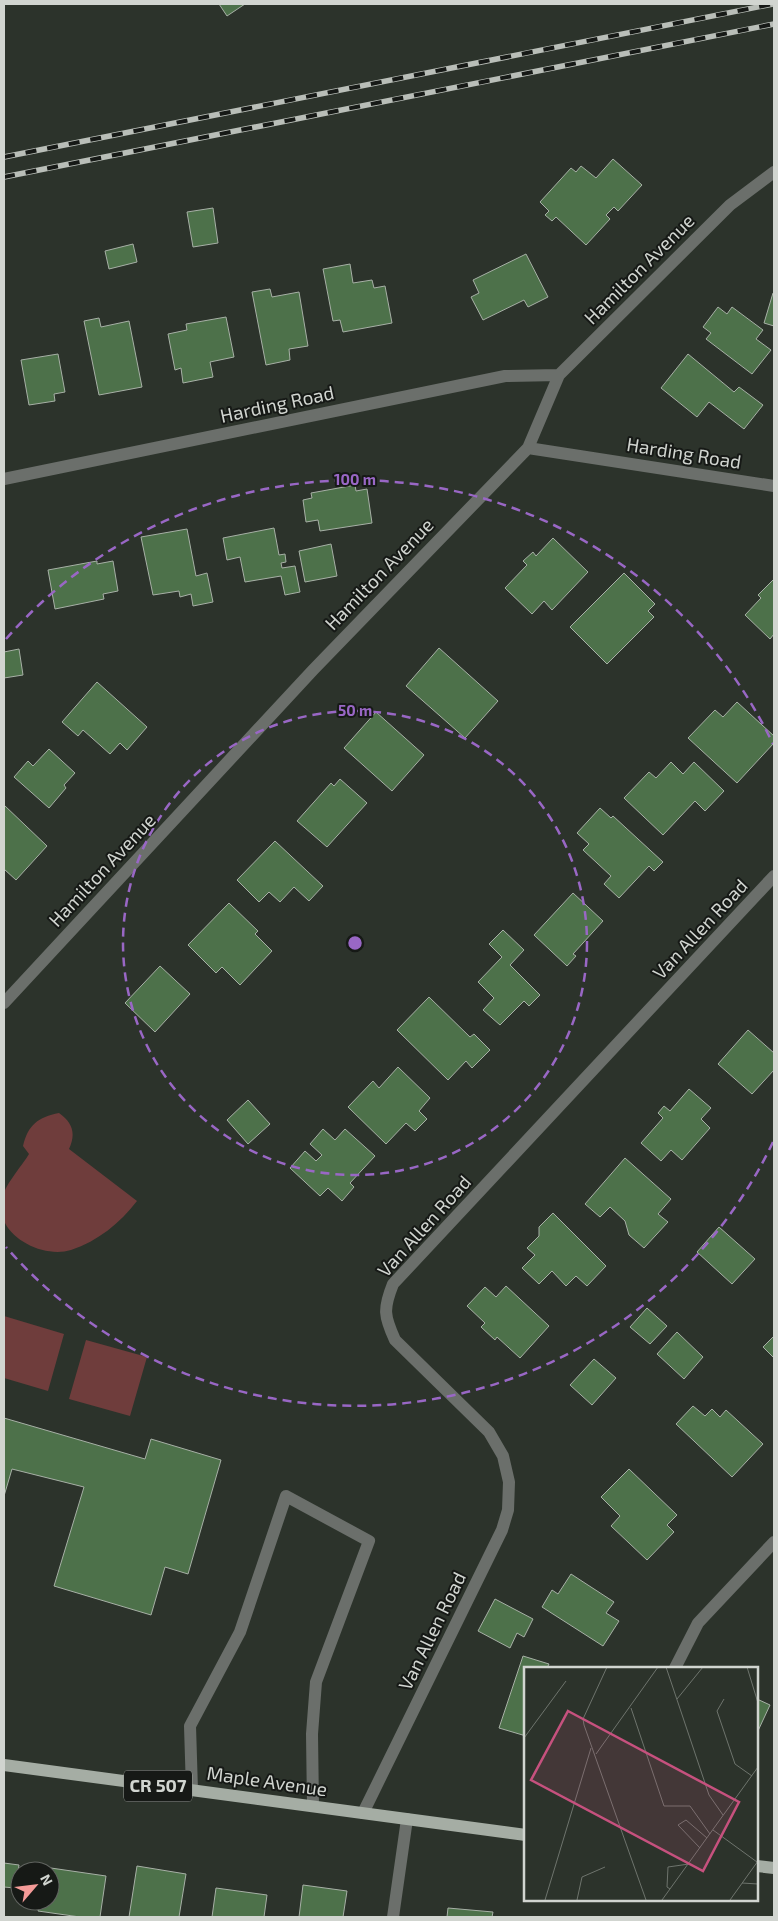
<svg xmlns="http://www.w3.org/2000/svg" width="778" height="1921" font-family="'Exo 2',sans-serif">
<rect width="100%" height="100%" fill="#2c332b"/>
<path fill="#6f3d3c" d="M59 1113C73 1123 76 1134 69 1149L137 1201C120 1223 98 1241 71 1250 48 1257 16 1244 5 1223 2 1218 4 1210 4 1204 4 1201 3 1196 4 1193 7 1183 23 1164 29 1154L23 1146C28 1125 38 1117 59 1113Z
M4 1316 64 1334 48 1391 4 1378Z
M86 1340 147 1357 130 1416 69 1399Z"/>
<path fill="#4d714a" stroke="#a7b0a6" d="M219 4H245L227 16Z
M613 159 642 185 618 211 614 207 606 215 610 219 586 245 556 217 552 221 545 215 549 211 540 202 571 168 576 172 581 166 596 178Z
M213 208 218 243 193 247 187 212Z
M133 244 137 262 109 269 105 251Z
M526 254 548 297 528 307 524 300 483 320 471 297 479 293 473 280Z
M350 264 353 283 372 280 374 288 385 286 392 323 343 332 340 320 333 321 323 269Z
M270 289 272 297 299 292 308 346 289 349 290 360 266 365 252 292Z
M773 293H774V326L764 323Z
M718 307 727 314 732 307 763 330 756 339 771 350 752 374 706 339 711 333 703 327Z
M226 317 234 357 210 362 213 377 183 383 181 368 175 370 168 334 187 330 186 324Z
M99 318 101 327 129 321 142 387 99 395 84 321Z
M58 354 65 392 54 394 55 401 29 405 21 360Z
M688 354 734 392 739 387 763 405 744 429 709 402 697 417 661 388Z
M355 485 356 491 367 489 372 523 320 531 318 520 306 522 303 500 312 498 311 493Z
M274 528 279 555 285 554 286 562 281 563 282 568 295 566 300 592 285 595 281 576 245 582 240 557 227 560 223 538Z
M187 529 196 576 207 573 213 602 193 606 191 594 180 597 179 591 153 595 141 537Z
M553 538 588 572 552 610 544 601 532 614 505 588 527 565 523 561 533 552 536 556Z
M331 544 337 576 305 582 299 551Z
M97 561V564L113 561 118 591 103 594 104 599 55 609 48 570Z
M624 573 655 604 648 611 654 617 607 664 570 627Z
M774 579V634L770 639 745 615 761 598 758 595Z
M439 648 498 701 465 738 406 686Z
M19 649 23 675 4 678V652Z
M97 682 147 727 127 750 120 743 110 754 83 730 78 736 62 722Z
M737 702 774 736V743L737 783 688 738 715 710 723 717Z
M376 712 424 755 392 791 344 748Z
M49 749 75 773 64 785 66 788 49 808 14 777 28 761 33 766Z
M671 762 683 774 694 762 724 791 705 811 695 801 663 835 624 798 649 772 656 778Z
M340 779 367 803 327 847 297 821 331 783 334 786Z
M4 805 47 846 16 880 4 869Z
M600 808 611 818 613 816 663 862 654 871 649 866 619 898 604 884 611 876 583 850 589 844 577 833Z
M275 841 323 886 309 901 294 887 280 902 269 892 259 902 237 880Z
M573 893 603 921 573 954 576 956 567 966 534 935Z
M229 903 258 931 255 934 272 951 240 985 222 967 216 973 188 945Z
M503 930 524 950 510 965 540 995 529 1006 524 1001 500 1025 483 1010 494 998 478 982 502 957 489 944Z
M160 966 190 994 155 1032 125 1003Z
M429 997 470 1037 474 1034 490 1050 472 1068 466 1061 448 1080 397 1030Z
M748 1030 774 1053V1070L752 1094 718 1064Z
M398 1067 430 1098 419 1111 427 1119 415 1131 406 1123 386 1144 348 1107 373 1081 379 1088Z
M689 1089 711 1108 701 1119 710 1128 682 1160 671 1150 661 1161 641 1143 663 1118 658 1113 664 1106 670 1111Z
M248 1100 270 1124 248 1144 227 1120Z
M323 1129 335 1140 345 1129 375 1156 350 1183 354 1187 342 1201 328 1188 320 1196 290 1168 305 1151 316 1161 322 1155 310 1144Z
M625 1158 671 1199 658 1214 668 1222 644 1248 629 1235 625 1221 610 1207 600 1217 585 1204Z
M553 1213 606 1266 587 1286 576 1276 566 1286 552 1271 539 1284 522 1268 535 1255 527 1248 539 1236V1227Z
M719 1227 755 1259 732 1284 697 1252Z
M506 1286 549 1326 520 1358 497 1337 495 1340 481 1327 485 1323 467 1306 485 1287 496 1297Z
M647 1308 667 1326 650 1344 630 1327Z
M677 1332 703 1357 684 1379 657 1354Z
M774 1336V1358L763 1347Z
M594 1359 616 1378 592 1405 570 1385Z
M693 1406 705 1416 712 1409 720 1417 726 1410 763 1444 732 1477 676 1424Z
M4 1418 145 1459 151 1439 221 1460 188 1574 165 1567 151 1615 54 1586 84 1487 12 1469 4 1496Z
M629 1469 677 1515 667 1525 674 1532 647 1560 611 1526 620 1516 601 1497Z
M571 1574 614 1602 606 1613 619 1621 603 1646 542 1607 552 1590 558 1594Z
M495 1599 533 1619 524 1637 517 1633 510 1648 478 1631Z
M523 1656 549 1664 547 1668H526V1736L499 1728Z
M757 1699 770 1705 757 1733Z
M4 1863 19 1865 15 1888 4 1887Z
M137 1866 186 1874 179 1917H129Z
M44 1867 106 1876 100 1917H80L38 1911 40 1901H50V1871H44Z
M303 1885 347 1891 343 1917H299Z
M216 1888 267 1895 264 1917H212Z
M448 1908 493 1912 492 1917H447Z"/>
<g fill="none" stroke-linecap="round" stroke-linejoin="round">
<path stroke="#6b6f6b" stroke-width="12" d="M528 448 774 486
M4 479 505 376 559 375
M4 1003 313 670 528 448 559 375 730 205 774 172
M675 1668 698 1623 774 1542
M192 1790 190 1726 240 1632 286 1496 369 1541 316 1682 312 1734 313 1806
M363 1813 502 1530 508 1510 509 1482 503 1456 489 1432 395 1340C384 1316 383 1309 393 1284L774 876
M393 1917 407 1819"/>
<path stroke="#a5ada4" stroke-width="12" d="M4 1765 526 1835
M757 1866 774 1868"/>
<defs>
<path id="rail" d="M4 157 773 4
M4 177 774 24"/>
</defs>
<use href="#rail" stroke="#b9beb8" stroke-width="5.5"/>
<use href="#rail" stroke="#161916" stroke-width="4" stroke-dasharray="11" stroke-linecap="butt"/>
</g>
<g fill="none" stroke="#9967c5" stroke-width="2.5" stroke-dasharray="9 6">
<circle cx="355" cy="943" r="232"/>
<path d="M773 1142A463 463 0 0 1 6 1247M6 639A463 463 0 0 1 773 744"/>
</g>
<g text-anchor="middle" stroke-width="4" stroke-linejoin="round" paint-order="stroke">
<rect fill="#161916" stroke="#999d98" stroke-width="1" x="124" y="1770.5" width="68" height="31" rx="4"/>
<g font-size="18" font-weight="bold" fill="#d1d5d0">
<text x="158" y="1792">CR 507</text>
</g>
<g font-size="19" fill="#d1d5d0" stroke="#161916">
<text transform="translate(639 269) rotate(-45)" y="7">Hamilton Avenue</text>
<text transform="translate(277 404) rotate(-12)" y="7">Harding Road</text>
<text transform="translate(684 453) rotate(9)" y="7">Harding Road</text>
<text transform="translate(379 574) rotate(-46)" y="7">Hamilton Avenue</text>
<text transform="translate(102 870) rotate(-47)" y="7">Hamilton Avenue</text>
<text transform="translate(700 929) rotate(-47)" y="7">Van Allen Road</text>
<text transform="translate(424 1226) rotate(-48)" y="7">Van Allen Road</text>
<text transform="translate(432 1631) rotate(-64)" y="7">Van Allen Road</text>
<text transform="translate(267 1781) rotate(8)" y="7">Maple Avenue</text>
</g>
</g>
<g transform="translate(524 1667)">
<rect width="234" height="234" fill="#2c332b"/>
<path fill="none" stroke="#6e746d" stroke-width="1" d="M83 0 59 52 60 58 122 233M142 0 185 128 199 148M223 0 234 36M153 32 179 0M200 32 193 44 211 97 228 109M107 41 140 139H166L186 167M0 71 42 14M72 87 134 0M189 163 233 195M176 181 154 158 162 153 183 171M218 216 234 217M146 222 143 220 144 200 165 197M21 233 67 81M53 233 58 210 81 200M138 233 234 100M206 233 234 194"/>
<path fill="#c6517e" fill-opacity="0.15" stroke="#c6517e" stroke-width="2.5" d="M44 44 215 135 179 204 7 113Z"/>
<rect width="234" height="234" fill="none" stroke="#d1d5d0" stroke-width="2.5"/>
</g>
<circle cx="355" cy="943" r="8" fill="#9967c5" stroke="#161916" stroke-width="2.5"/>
<g font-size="15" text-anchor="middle" font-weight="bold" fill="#9967c5" stroke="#161916" stroke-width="4" stroke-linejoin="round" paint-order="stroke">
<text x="355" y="485">100 m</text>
<text x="355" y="716">50 m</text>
</g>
<rect width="778" height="1921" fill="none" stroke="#d1d5d0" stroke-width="10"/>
<g transform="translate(35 1886) rotate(62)"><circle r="24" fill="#161916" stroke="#616460"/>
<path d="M0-4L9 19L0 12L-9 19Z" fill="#f59b98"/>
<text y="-8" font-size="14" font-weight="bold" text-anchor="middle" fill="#d1d5d0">N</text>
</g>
</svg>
